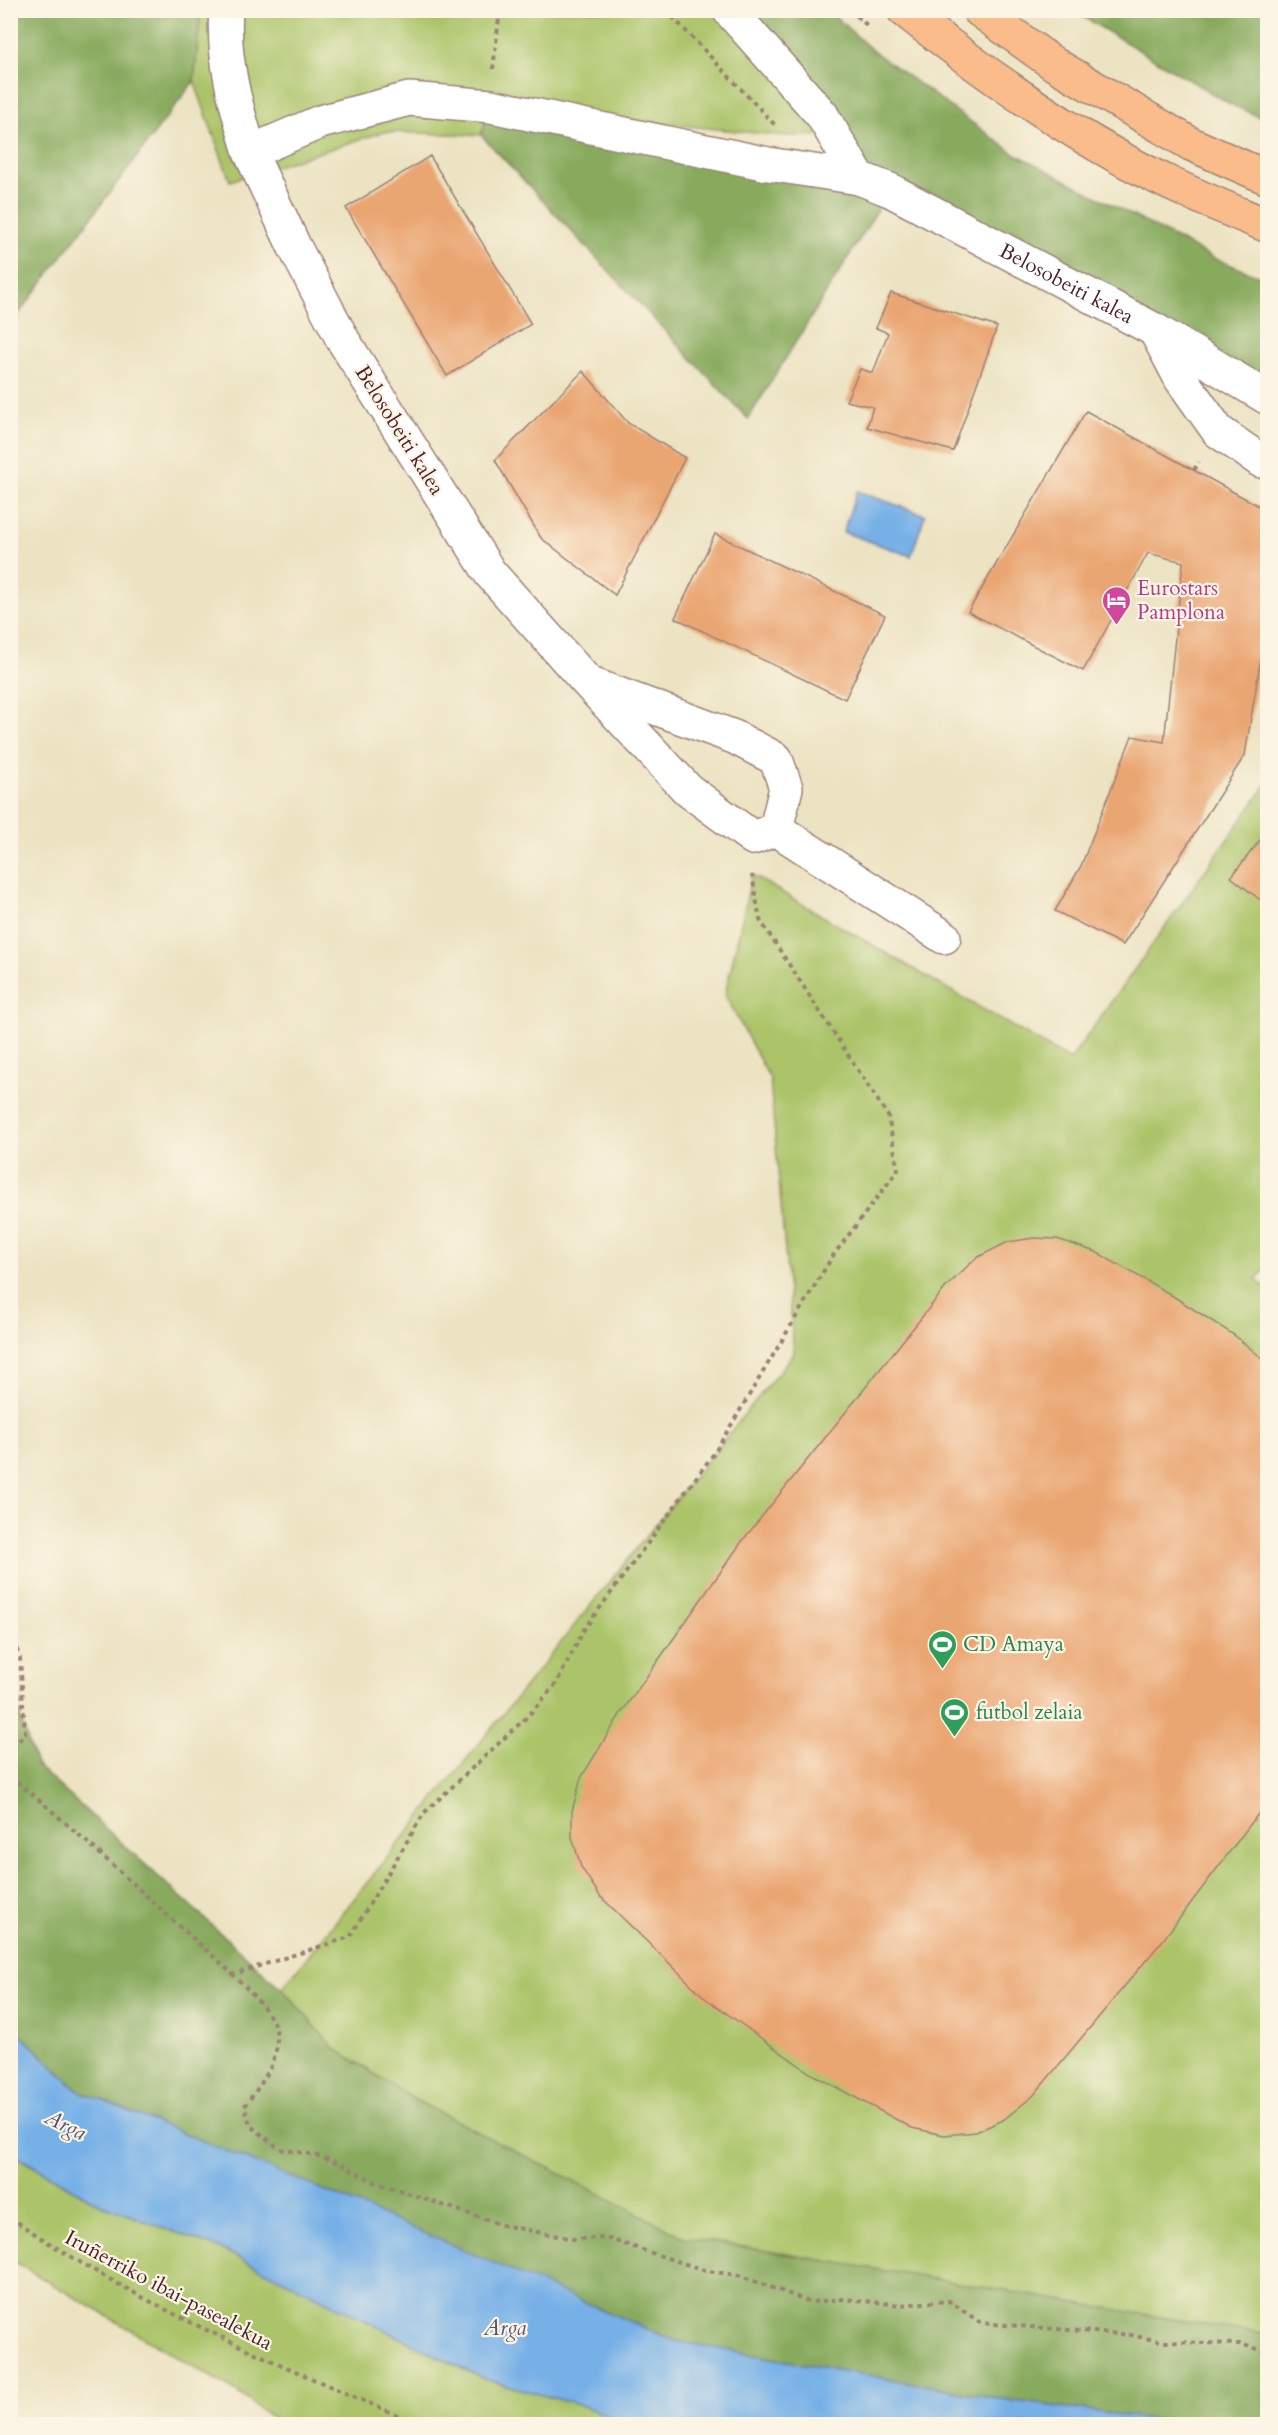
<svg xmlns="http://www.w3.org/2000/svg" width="1278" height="2435" font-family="Cardo,serif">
<rect width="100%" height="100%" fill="#fcf5e5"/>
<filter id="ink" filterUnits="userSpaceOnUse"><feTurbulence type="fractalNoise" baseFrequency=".0167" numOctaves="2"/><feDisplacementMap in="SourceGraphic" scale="12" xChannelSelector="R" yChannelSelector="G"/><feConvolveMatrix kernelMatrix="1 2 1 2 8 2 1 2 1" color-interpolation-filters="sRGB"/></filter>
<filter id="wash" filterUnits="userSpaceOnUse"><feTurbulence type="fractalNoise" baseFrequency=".008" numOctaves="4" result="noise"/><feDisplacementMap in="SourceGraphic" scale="24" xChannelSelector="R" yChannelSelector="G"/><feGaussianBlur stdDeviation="1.35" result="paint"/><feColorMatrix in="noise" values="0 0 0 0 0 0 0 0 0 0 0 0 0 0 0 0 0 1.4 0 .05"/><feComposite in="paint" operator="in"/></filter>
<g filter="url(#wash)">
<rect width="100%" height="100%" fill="#ece3c2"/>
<path fill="#abc469" stroke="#7a724a" stroke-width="1.5" d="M201 11H752L834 135 785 136 491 106 481 135 383 132 230 181 194 81Z
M1267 784 1268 1265 1256 1280 1268 1290 1267 2335 684 2237 415 2100 334 2048 270 2003 794 1353 770 1079 725 995 752 875 1070 1060Z
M10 2153 99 2204 221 2249 484 2379 586 2407 631 2424H280L237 2392 11 2260Z"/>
<path fill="#88aa5d" stroke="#696444" stroke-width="1.5" d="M11 10 201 11 194 81 11 324Z
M752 11H829L872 50 1014 153 1213 258 1267 279V403L890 190 748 419 481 135 491 106 859 177Z
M1073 11H1267V120L1230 104Z
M10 1687 36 1765 284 1991 334 2048 415 2100 684 2237 1267 2335V2424H1190L1014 2401 675 2341 77 2090 11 2025Z"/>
<path fill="#76b0e7" stroke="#606889" stroke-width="1.5" d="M857 491 925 515 911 556 843 532Z
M11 2025 77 2090 343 2198 675 2341 1014 2401 1190 2424H631L586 2407 484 2379 221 2249 99 2204 11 2153Z"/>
<g id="blocks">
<path fill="#eaa672" d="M430 156 531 324 447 376 346 208Z
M891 293 997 327 953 451 867 427 873 407 846 401 860 369 873 373 888 333 876 328Z
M583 371 628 423 685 458 615 595 541 538 495 460Z
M1086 411 1268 511V614L1245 755 1123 945 1055 911 1081 866 1132 736 1164 742 1183 562 1148 553 1083 671 968 612Z
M715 534 885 615 845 699 675 618Z
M1268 830V906L1231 877Z
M1034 1238 1057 1239 1096 1252 1168 1293 1234 1335 1268 1363V1801L1163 1940 1033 2096 1003 2120 976 2132 944 2135 912 2128 810 2073 705 1998 600 1896 581 1867 572 1837V1811L581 1778 619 1716 743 1540 946 1287 976 1258 1008 1242Z"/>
</g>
</g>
<g filter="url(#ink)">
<use href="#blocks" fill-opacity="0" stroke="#9b8176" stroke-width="1.5"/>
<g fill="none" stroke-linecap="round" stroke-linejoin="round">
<defs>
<g id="minor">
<path d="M226 10C222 58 236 107 250 152"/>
<path d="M729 10 822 115 859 178"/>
<path d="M1155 330 1181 379 1218 431 1261 461 1268 462"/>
<path id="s1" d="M588 683 734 737 776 759 786 788 776 829 753 838 688 790 588 683 490 573 343 340 294 246 250 152 320 122 409 99 491 106 768 164 859 178 890 190 1155 330 1268 398"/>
<path d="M776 829 944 937"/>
</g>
<path id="major" d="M904 10C986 75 1077 140 1171 184 1203 199 1235 212 1268 226
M979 10 1054 64 1191 144 1268 178"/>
</defs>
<use href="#minor" stroke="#9b8176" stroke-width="36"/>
<use href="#major" stroke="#9b8176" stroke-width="36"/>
<path stroke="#9b8176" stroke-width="4" stroke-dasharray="4.5 4.5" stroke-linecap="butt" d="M666 10 775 125
M850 10 870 28
M493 69 500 10
M1194 470 1199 462
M10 1632 20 1658 25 1733 10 1752
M10 1776C68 1823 122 1874 177 1924 200 1945 270 2002 276 2030 282 2060 260 2085 244 2107L251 2126 280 2149 315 2155 339 2163 372 2181 502 2225 573 2239 606 2238 707 2271 738 2275 811 2302 845 2299 900 2305 949 2301 981 2323 1131 2335 1164 2342 1240 2344 1268 2352
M231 1975 350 1937 424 1813 528 1716 556 1684 585 1628 715 1452 832 1257 898 1170 888 1116 760 920 752 875
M10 2217C137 2305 277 2364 418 2424"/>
<use href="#minor" stroke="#fff" stroke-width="33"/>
<use href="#major" stroke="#fabc8b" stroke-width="33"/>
</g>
</g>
<defs>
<symbol id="hotel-pin" viewBox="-11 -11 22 30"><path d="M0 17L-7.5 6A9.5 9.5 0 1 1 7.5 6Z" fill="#d1479c" stroke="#fcf5e5"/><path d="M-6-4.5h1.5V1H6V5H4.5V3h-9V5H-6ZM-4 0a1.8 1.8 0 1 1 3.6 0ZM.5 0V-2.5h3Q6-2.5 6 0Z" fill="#fff"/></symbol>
<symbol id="stadium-pin" viewBox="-11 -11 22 30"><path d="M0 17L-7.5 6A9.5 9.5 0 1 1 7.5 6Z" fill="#2e9e5b" stroke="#fcf5e5"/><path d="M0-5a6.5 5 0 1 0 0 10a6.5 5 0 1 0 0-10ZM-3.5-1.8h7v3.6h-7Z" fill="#fff"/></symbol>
</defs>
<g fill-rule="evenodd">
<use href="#hotel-pin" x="1100" y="584" width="33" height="45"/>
<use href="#stadium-pin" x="926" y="1628" width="33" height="45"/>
<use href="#stadium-pin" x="938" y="1696" width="33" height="45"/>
</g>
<g text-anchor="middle" stroke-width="4.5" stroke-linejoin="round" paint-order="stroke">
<g font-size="21" fill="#4a1f2b" stroke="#fcf5e5">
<text dy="7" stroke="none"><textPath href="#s1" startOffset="2019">Belosobeiti kalea</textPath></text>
<text transform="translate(400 430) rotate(58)" y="7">Belosobeiti kalea</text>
<text transform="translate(169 2290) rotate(28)" y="7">Iruñerriko ibai-pasealekua</text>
</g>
<g font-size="21" fill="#b23c85" stroke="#fcf5e5" text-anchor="start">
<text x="1137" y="595">Eurostars<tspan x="1137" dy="24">Pamplona</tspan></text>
</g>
<g font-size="21" fill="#27864d" stroke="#fcf5e5" text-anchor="start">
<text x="963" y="1651">CD Amaya</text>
<text x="976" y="1719">futbol zelaia</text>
</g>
<g font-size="22" font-style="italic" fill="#59526d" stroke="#fcf5e5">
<text transform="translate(66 2124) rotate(26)" y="8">Arga</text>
<text x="505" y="2335">Arga</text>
</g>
</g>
<rect width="1278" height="2435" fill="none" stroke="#fcf5e5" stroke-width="36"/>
</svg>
